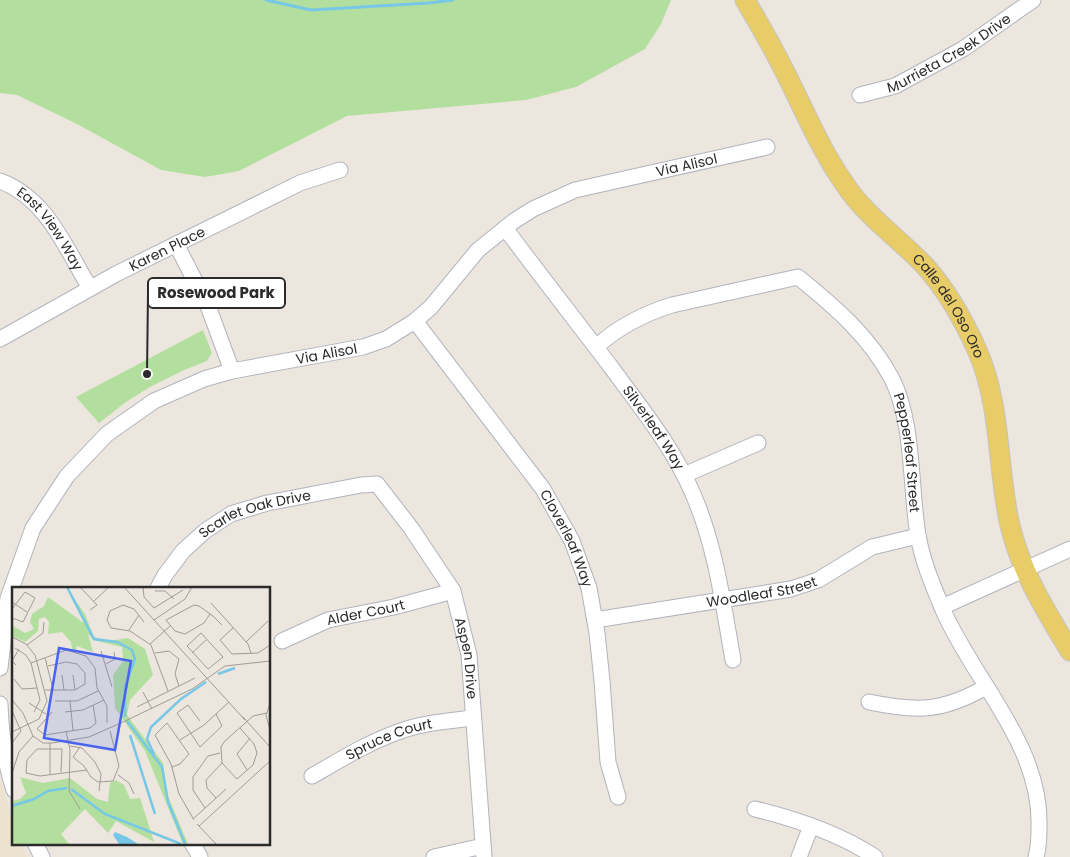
<svg xmlns="http://www.w3.org/2000/svg" width="1070" height="857" font-family="Poppins,sans-serif">
<rect width="100%" height="100%" fill="#ece6de"/>
<path fill="#ece3ce" d="M0 778 14 827V843H21L27 857H0Z"/>
<path fill="#b3df9e" d="M0 0H671L661 24 645 49 576 87 526 100 347 116 239 171 205 177 161 170 77 124 17 95 0 93Z
M203 330 212 353 207 361 184 370 150 387 126 402 99 423 76 397Z"/>
<g fill="none" stroke-linecap="round" stroke-linejoin="round">
<path stroke="#77c7e7" stroke-width="3" d="M266 0 311 10 429 3 453 0"/>
<defs>
<g id="minor">
<path id="s1" d="M860 95 895 86 963 49 1033 0"/>
<path id="s2" d="M0 181C47 198 66 249 90 288"/>
<path id="s3" d="M505 228C540 275 576 321 611 367 641 408 673 447 693 494 716 547 723 604 733 660"/>
<path d="M176 244 208 306 232 371"/>
<path id="s4" d="M415 321 543 489 572 541 589 588 597 633 602 681 608 762 618 797"/>
<path id="s5" d="M0 339 116 274 300 183 340 170"/>
<path id="s6" d="M596 347C618 327 643 314 672 305L798 277C835 307 870 337 892 379 914 422 910 487 918 535 922 560 933 586 943 610 974 681 1042 746 1039 827 1039 837 1039 847 1036 857"/>
<path d="M684 475 758 443"/>
<path id="s7" d="M158 588 165 575 183 551 205 531 231 514 267 503 361 485 377 484 411 528 453 591 469 655 484 857"/>
<path d="M942 607 1070 549"/>
<path id="s8" d="M595 620 791 589 818 580 872 547 918 536"/>
<path id="s9" d="M282 641 328 620 394 607 453 591"/>
<path id="s10" d="M0 668 8 598 33 528 67 476 107 434 154 401 204 379 232 371 363 347 386 339 415 321 431 307 478 250 514 221 533 209 575 190 767 147"/>
<path d="M869 702C917 712 942 712 986 687"/>
<path d="M0 704C1 733 5 763 14 790"/>
<path id="s11" d="M312 776C340 760 367 743 398 732 421 723 448 721 473 718"/>
<path d="M755 809C796 819 839 833 875 857"/>
<path d="M35 843 42 857"/>
<path d="M192 843 200 857"/>
<path d="M434 857 483 846"/>
<path d="M799 857 811 826"/>
</g>
<g id="major">
<path id="s12" d="M745 0C760 25 774 50 787 76 805 112 821 150 844 183 866 217 899 238 926 267 947 291 964 321 977 350 1001 404 997 464 1009 521 1019 568 1045 610 1070 651"/>
</g>
</defs>
<use href="#minor" stroke="#b1b4bd" stroke-width="17"/>
<use href="#major" stroke="#c4c4c4" stroke-width="21"/>
<use href="#minor" stroke="#fff" stroke-width="15"/>
<use href="#major" stroke="#e8cc67" stroke-width="19"/>
</g>
<g text-anchor="middle" stroke-width="5" stroke-linejoin="round" paint-order="stroke">
<g font-size="14" fill="#2b2b2b" stroke="#fff">
<text dy="5" stroke="none"><textPath href="#s1" startOffset="99">Murrieta Creek Drive</textPath></text>
<text dy="5" stroke="none"><textPath href="#s10" startOffset="922">Via Alisol</textPath></text>
<text dy="5" stroke="none"><textPath href="#s2" startOffset="71">East View Way</textPath></text>
<text dy="5" stroke="none"><textPath href="#s5" startOffset="190">Karen Place</textPath></text>
<text dy="5" stroke="none"><textPath href="#s12" startOffset="371">Calle del Oso Oro</textPath></text>
<text dy="5" stroke="none"><textPath href="#s10" startOffset="502">Via Alisol</textPath></text>
<text dy="5" stroke="none"><textPath href="#s3" startOffset="249">Silverleaf Way</textPath></text>
<text dy="5" stroke="none"><textPath href="#s6" startOffset="432">Pepperleaf Street</textPath></text>
<text dy="5" stroke="none"><textPath href="#s7" startOffset="128">Scarlet Oak Drive</textPath></text>
<text dy="5" stroke="none"><textPath href="#s4" startOffset="266">Cloverleaf Way</textPath></text>
<text dy="5" stroke="none"><textPath href="#s8" startOffset="169">Woodleaf Street</textPath></text>
<text dy="5" stroke="none"><textPath href="#s9" startOffset="89">Alder Court</textPath></text>
<text dy="5" stroke="none"><textPath href="#s7" startOffset="455">Aspen Drive</textPath></text>
<text dy="5" stroke="none"><textPath href="#s11" startOffset="86">Spruce Court</textPath></text>
</g>
</g>
<g transform="translate(12 587)">
<rect width="258" height="258" fill="#ece6de"/>
<path d="M54 0 73 27 82 50 98 54 116 51 133 62 141 88 118 113 115 128 151 176 156 209 176 257H171L133 164 103 121 101 88 111 74 110 60 81 53 76 47 81 65 65 59 64 63 60 62 59 55 50 45 36 47 37 35 33 30 27 32 26 44 13 55 0 49 1 39 13 46 22 42 18 35 20 27 32 19 36 10 72 36ZM8 190 31 196 58 191 85 212 96 215 98 196 104 193 112 198 118 212 128 211 142 255 104 234 96 246 73 222 49 247 57 257H0V214L8 212 14 206Z" fill="#b3df9e"/>
<path d="M103 245 115 250 126 257H107L101 248Z" fill="#77c7e7"/>
<path fill="none" stroke="#77c7e7" stroke-width="2.5" d="M55 0 82 52 105 55 120 63 123 72 113 100V130M206 87 223 81M115 134 150 180 156 215 173 257M118 148 143 227M142 167 135 152 139 140 169 112 194 95M59 202 93 227 169 257M0 219 22 212 36 204 55 201"/>
<path fill="none" stroke="#9f9b96" stroke-width="1" d="M68 0 85 18 78 23M112 0 233 133M131 0 132 10 142 21 171 3M143 4H153L162 12M82 14 97 0M0 15 15 25M199 16 236 57 239 66M0 22 13 5 23 11 11 35 0 31M198 27 192 36 173 47 163 44 154 33 182 18 187 19 201 29 210 38M95 33 99 41 118 44 139 58 156 104M95 33 98 24 111 18 122 22 132 35M142 33 173 12 180 0M221 41 208 53 220 67 246 66 258 58M117 43 127 28M189 46 211 70 196 82 175 59ZM0 50 14 57 23 68 35 114 27 132 0 145M234 55 256 34M138 57 158 39M15 58 31 46 32 35M3 61 14 68 19 76 28 113 22 125M89 64 100 100M143 66 157 64 167 72 163 87 167 99M180 66 194 53M33 71 41 102M19 76 54 63 74 69 83 81 85 101 95 119V136M94 77 103 72 102 65M4 78 0 74 7 62M50 88 52 103M61 88 63 103M2 92 10 102 25 101M33 103H63L73 97V86L65 77 54 75 36 79M131 105 140 122M0 113 11 126 21 149 31 156H40L77 150 111 135 180 102 213 79 258 74M43 114H65L86 104M58 114 61 143M17 116 34 127M258 117 254 128 258 143M125 120 183 91M0 124 9 144 0 156M40 125 25 142 33 148 78 141 84 136 81 118M53 125 71 123 92 113M231 130 258 160M188 134 176 118 165 126 188 160 210 139 204 127M228 141 242 157 245 166 241 178 225 192 210 176 209 160 212 155 224 144 230 139 241 129 255 126M54 144 58 163 57 204 68 222M168 153 192 138 217 115M38 156V187M58 159 70 161 83 175 89 187 87 204M68 160 61 170 72 179 79 190 86 195 101 194 107 179 98 144M160 180 168 177 177 167 155 136 143 148 159 177 167 207 182 233M235 183 225 167 238 151M49 185 50 162H25L15 173 14 186 28 189 75 183M0 186 7 165 21 149M106 188 117 196 122 207M204 211 195 201 194 193 210 176M193 221 181 203V190L196 169 208 166M181 232 214 202M185 237 204 257M187 239 258 174"/>
<path fill="#4864ee" fill-opacity="0.15" stroke="#4864ee" stroke-width="2.5" d="M47 61 119 74 103 163 32 151Z"/>
<rect width="258" height="258" fill="none" stroke="#2b2b2b" stroke-width="2.5"/>
</g>
<path fill="none" stroke="#2b2b2b" stroke-width="2" d="M147 374L148 293"/>
<circle fill="#2b2b2b" stroke="#fff" stroke-width="2" cx="147" cy="374" r="5"/>
<rect fill="#fff" stroke="#2b2b2b" stroke-width="2" x="148" y="278" width="137" height="30" rx="5"/>
<g font-size="15" text-anchor="middle" font-weight="bold" fill="#2b2b2b">
<text x="216" y="298">Rosewood Park</text>
</g>
</svg>
